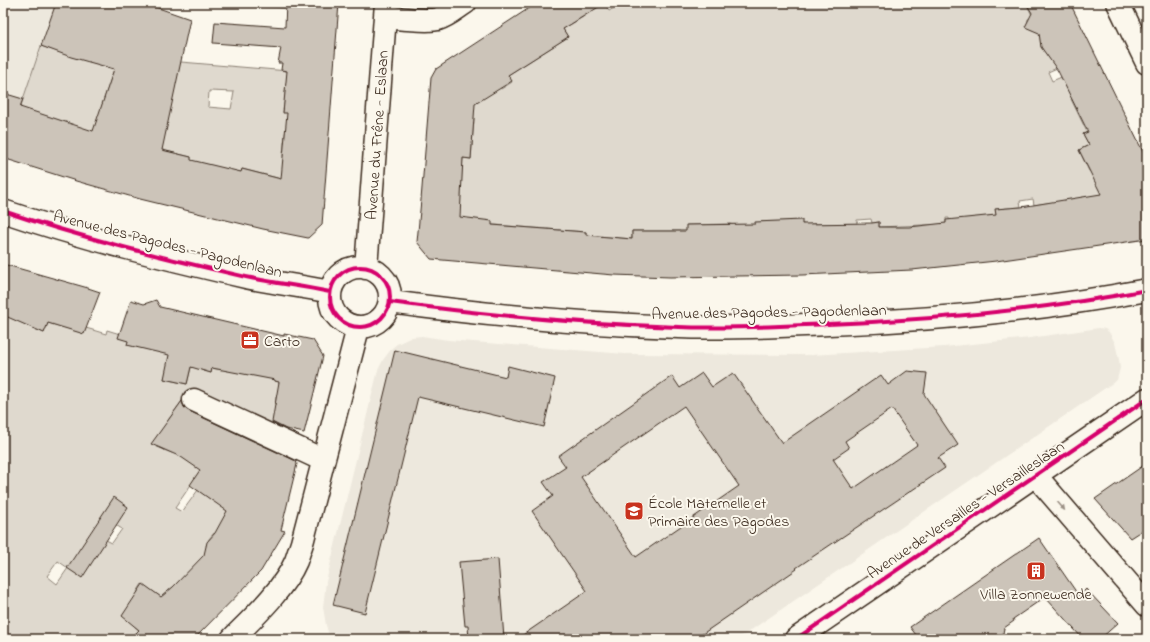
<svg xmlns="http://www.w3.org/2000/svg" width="1150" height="642" font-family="'Indie Flower',sans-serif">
<rect width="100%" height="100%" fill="#fbf7ec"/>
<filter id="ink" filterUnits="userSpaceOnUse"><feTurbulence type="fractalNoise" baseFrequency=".025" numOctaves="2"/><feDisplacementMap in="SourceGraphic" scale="8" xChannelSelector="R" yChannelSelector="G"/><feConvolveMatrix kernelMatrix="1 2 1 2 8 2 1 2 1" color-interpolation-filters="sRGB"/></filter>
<g filter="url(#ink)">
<path fill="#ede8dd" d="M13 3H56L3 157V30Z
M1099 328 1105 329 1109 332 1115 343 1119 360 1120 368 1117 380 738 639H330L326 625 323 607 326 582 378 370 383 360 392 348 397 344 412 337 422 336 448 340 625 354 811 355 944 347 1030 338Z"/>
<path fill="#dfd9ce" stroke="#8d8276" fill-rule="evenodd" d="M218 3H286V8L217 4Z
M598 3H604L609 11 622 3H1026L1033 17 1028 19 1027 25 1032 30 1039 27 1041 47 1057 68 1048 72 1052 81 1064 76 1075 98 1071 99 1087 132 1083 134 1089 145 1079 150 1089 171 1130 204 1047 203 1034 205 1033 199 1020 201 1021 207 996 209 997 225 949 220V218H946V224L879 227V222L872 223 871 219 857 220V224H811L808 226 796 221 761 222 755 231 730 224 687 225 686 240 680 231H632V239L586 235V232L455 222 463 158 471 159 474 118 468 117 469 107 496 82 501 89 512 82 508 75 568 37 563 29 583 17Z
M41 46 114 69 101 108 118 114 181 62 288 71 283 112 290 113 285 134 283 155 289 181 242 169 241 172 189 166 191 157 162 150 13 129ZM209 91 234 92 231 109 208 107Z
M30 313 25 325 44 333 48 323 84 333 86 328 106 334 107 330 120 334 172 355 164 379 187 384 192 363 202 365 201 370 211 373 212 368 222 370 224 366 276 379 275 381 293 385 279 398 276 397 275 405 278 406 274 426 185 391 184 398 166 423 175 430 164 450 172 453 174 451 201 470 175 508 182 512 198 490 213 501 231 480 225 541 214 533 209 539 206 546 211 550 173 587 161 597 142 584 137 592 144 597 145 614 135 627 139 630 130 639H87L82 635 77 639H3V315ZM102 516 122 529 112 543 106 540ZM58 561 68 568 57 584 47 576Z"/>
<path fill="#ccc4b9" stroke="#3b2a1e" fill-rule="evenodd" d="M56 3H144L190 19 162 150 191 157V160L241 172 242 169 281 179 287 113H283L287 71 281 70 282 63H278L281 48 213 43 215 22 285 27 286 3H339L322 225 308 238 263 229 140 199 76 181 3 158V93L23 99 20 107 93 131 114 69 71 57 41 46Z
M537 3H605L563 29 568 37 508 75 512 81 475 104 471 159 463 158 460 217 492 221V225L586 232V235L632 239V231H686V225L755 224V222L802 220V224L872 223 879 222V227H909L946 223V220L996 215 995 209 1021 207 1101 194 1079 150 1089 145 1083 134 1088 132 1058 71 1041 47 1039 33 1025 27 1032 13 1026 3H1070L1147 160V239L996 261 912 270 802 275 670 277 614 275 431 259 417 242 421 200 431 78 436 69Z
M3 264 88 288 100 292 84 334 48 323 44 333 3 315Z
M131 300 144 304 156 300 160 307 284 336V334L313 340 323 356 304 433 286 429 272 422 279 382 275 381V380L212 368 211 373 191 367 187 384 164 379 169 355 127 345 128 341 118 338Z
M395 350 506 377 508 366 555 378 544 427 418 397 365 613 333 605Z
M907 371 927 373 924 394 958 445 938 458 945 468 796 568 797 569 695 639H517L587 591 532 511 553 496 543 482 566 467 558 456 672 376 680 388 702 373 712 387 733 373 782 443 881 375 888 385ZM684 406 739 486 636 557 581 477ZM892 409 917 445 853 489 833 459 849 448 845 441Z
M182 401 184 407 189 411 296 461 297 464 281 530 285 531 261 571 194 639H130L139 630 122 616 143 584 161 597 173 587 204 555 207 542 215 533 227 511 190 485 200 470 181 457 151 444Z
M1147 463V527L1130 538 1095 499Z
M114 497 128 507 82 578 67 568Z
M1039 538 1079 596 1086 589 1118 623 1100 639H1083L1045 597 1013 619 1014 621 1004 628 1002 639H919L910 627Z
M498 559 504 639H469L468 626H465L459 562Z"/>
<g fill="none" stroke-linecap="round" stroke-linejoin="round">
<defs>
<path id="minor" d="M1118 3 1147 63
M385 17C397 18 428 22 438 19 448 16 457 8 465 3
M3 211C82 238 164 258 246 277 274 283 302 286 330 292
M330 297a30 30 0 1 1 60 0a30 30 0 1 1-60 0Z
M366 268 386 3
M390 302C485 315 582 324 679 327 728 329 779 326 828 324 935 320 1042 310 1147 290
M194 400 323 460
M1036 476 1147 605
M232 639C253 618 284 589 296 561 298 555 300 549 302 543L358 328"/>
<path id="tertiary" d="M796 639 1147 399"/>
</defs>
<use href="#minor" stroke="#3b2a1e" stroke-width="25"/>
<use href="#tertiary" stroke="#3b2a1e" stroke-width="25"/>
<use href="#minor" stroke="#fbf7ec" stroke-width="22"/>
<use href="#tertiary" stroke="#fbf7ec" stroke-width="22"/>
<defs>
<path id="cycleway" d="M3 211C82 238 164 258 246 277 274 283 302 286 330 292
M330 297a30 30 0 1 1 60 0a30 30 0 1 1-60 0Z
M390 302C485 315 582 324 679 327 728 329 779 326 828 324 935 320 1042 310 1147 290
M796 639 1147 399"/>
</defs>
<use href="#cycleway" stroke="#fbf7ec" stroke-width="6"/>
<use href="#cycleway" stroke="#d6006c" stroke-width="4"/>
</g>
<defs><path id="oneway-solid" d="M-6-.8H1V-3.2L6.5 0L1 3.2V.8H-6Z"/></defs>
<use fill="#9b9085" href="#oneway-solid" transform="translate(1061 506) rotate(49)"/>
</g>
<defs>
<symbol id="office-square" viewBox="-11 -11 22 22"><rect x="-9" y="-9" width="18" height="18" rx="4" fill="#c8321e" stroke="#fbf7ec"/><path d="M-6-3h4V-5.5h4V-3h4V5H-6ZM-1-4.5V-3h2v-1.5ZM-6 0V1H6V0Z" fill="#fff"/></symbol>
<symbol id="school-square" viewBox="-11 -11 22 22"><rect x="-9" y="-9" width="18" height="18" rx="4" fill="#c8321e" stroke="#fbf7ec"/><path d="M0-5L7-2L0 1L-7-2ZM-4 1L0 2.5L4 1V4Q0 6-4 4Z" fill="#fff"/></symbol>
<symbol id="building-square" viewBox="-11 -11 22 22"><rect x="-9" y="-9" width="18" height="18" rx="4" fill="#c8321e" stroke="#fbf7ec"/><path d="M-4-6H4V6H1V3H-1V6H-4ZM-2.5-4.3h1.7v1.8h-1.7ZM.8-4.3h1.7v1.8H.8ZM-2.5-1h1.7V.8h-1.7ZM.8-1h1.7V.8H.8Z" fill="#fff"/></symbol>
</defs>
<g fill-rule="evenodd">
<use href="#office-square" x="239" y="329" width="22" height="22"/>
<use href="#school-square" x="623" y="500" width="22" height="22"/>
<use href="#building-square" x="1025" y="560" width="22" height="22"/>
</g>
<g text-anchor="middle" stroke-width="4" stroke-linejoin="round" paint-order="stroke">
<g font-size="16" fill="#3b2a1e" stroke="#fbf7ec">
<text transform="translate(376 135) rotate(-86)" y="6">Avenue du Frêne - Eslaan</text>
<text transform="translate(168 243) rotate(14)" y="6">Avenue des Pagodes - Pagodenlaan</text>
<text transform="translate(769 311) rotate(-1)" y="6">Avenue des Pagodes - Pagodenlaan</text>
<text transform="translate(965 509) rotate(-34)" y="6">Avenue de Versailles - Versailleslaan</text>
</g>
<g font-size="16" fill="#3b2a1e" stroke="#fbf7ec" text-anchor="start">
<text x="264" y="346">Carto</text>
<text x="648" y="508">École Maternelle et<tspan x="648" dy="18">Primaire des Pagodes</tspan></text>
<text x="1036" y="599" text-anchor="middle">Villa Zonnewende</text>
</g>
</g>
<rect width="1150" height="642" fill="none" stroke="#fbf7ec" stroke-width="16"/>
<rect x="8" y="8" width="1134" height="626" fill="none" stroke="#3b2a1e" stroke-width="1.5" filter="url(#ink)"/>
</svg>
